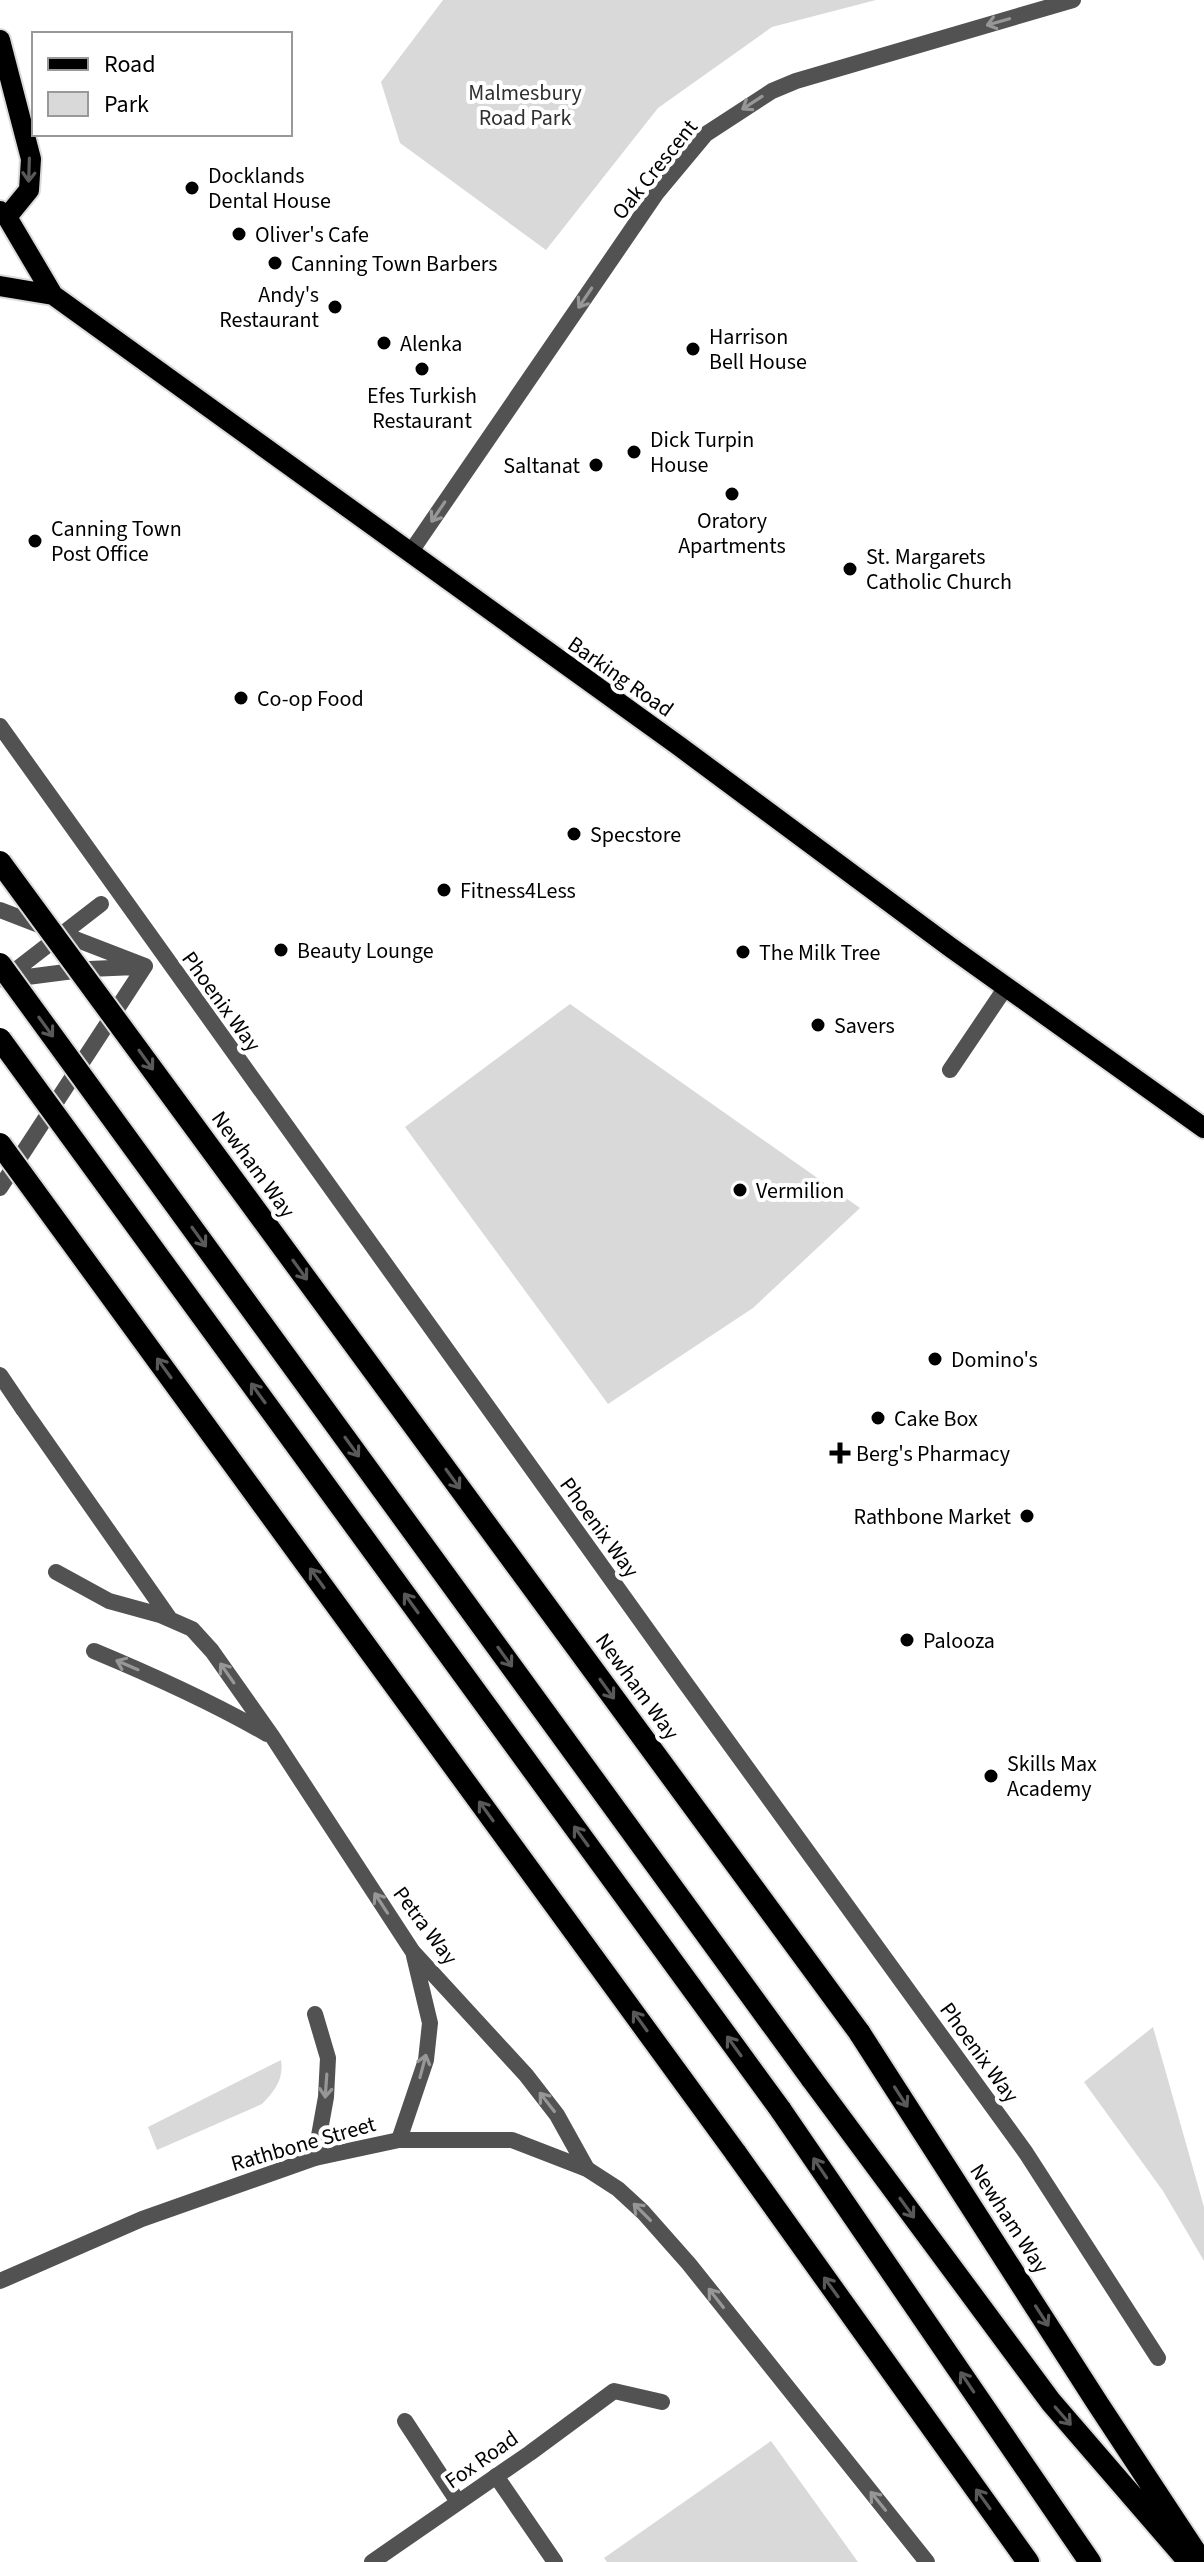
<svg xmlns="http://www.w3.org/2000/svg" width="1204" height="2562" font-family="'Source Sans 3',sans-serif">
<rect width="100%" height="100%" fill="#fff"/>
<path fill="#d9d9d9" d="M443 0H876L772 27 658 108 546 250 400 143 381 82Z
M570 1004 860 1208 753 1308 608 1404 405 1127Z
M1153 2027 1204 2207V2261L1163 2191 1084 2082Z
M281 2060C284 2079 275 2091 262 2104L157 2150 148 2127Z
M771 2441 858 2562H607L604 2558Z"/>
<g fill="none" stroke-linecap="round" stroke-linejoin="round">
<defs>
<path id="primary" d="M0 40 31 159 29 190 7 217
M0 211 7 217 53 295
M0 286 53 295 679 746 950 947 1204 1128"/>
<path id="trunk" d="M859 2032 1098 2404 1202 2562
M811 2078 1051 2402 1184 2556
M780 2109 1090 2562
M735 2152 1028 2562"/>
</defs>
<use href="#primary" stroke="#dbdbdb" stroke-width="24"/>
<use href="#trunk" stroke="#dbdbdb" stroke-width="26"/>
<path stroke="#525252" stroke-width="16" d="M0 726 684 1681 1026 2153 1158 2358
M950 1070 1006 987
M23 1409 170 1619
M56 1572 109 1601 160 1615 192 1629 212 1651 272 1736 413 1952 526 2075 557 2115 587 2169
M94 1651C154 1676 212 1702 267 1734
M399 2140 426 2060 430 2023 414 1956
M315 2158 326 2097 328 2058 315 2014
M496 2476 555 2562"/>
<path stroke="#525252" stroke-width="16" d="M0 910 145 966
M4 979 101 904
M4 980 89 969 136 967
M0 1188 145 966
M0 1375 23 1409"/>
<path stroke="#525252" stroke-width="16" d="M410 553 656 194 706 134 772 91 796 81 1073 0
M405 2421 458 2502
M372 2562 530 2453 614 2391 662 2402"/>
<path stroke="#525252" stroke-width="16" d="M0 2281 142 2219 315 2158 399 2140H512L587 2169 618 2189 643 2212 689 2264 927 2562"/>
<use href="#primary" stroke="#000" stroke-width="20"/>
<use href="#trunk" stroke="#000" stroke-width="22"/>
<defs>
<path id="trunk-bridge" d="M0 862 859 2032
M0 964 811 2078
M0 1039 780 2109
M0 1144 735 2152"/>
</defs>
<use href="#trunk-bridge" stroke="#dbdbdb" stroke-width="26" stroke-linecap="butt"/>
<use href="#trunk-bridge" stroke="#000" stroke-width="22"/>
</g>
<defs><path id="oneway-shaft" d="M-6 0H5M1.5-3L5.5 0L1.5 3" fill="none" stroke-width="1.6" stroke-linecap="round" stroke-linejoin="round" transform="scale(2)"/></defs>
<g stroke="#979797">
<use href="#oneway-shaft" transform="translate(998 22) rotate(164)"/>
<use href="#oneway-shaft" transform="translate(752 103) rotate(147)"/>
<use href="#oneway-shaft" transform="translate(585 298) rotate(124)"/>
<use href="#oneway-shaft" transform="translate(438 512) rotate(124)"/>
<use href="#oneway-shaft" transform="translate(127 1665) rotate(-157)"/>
<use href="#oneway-shaft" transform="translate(227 1673) rotate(-125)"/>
<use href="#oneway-shaft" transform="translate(381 1903) rotate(-123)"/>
<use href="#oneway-shaft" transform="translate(423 2066) rotate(-75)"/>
<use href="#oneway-shaft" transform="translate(326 2086) rotate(94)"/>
<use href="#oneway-shaft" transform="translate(547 2102) rotate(-128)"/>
<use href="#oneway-shaft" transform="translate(642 2212) rotate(-135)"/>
<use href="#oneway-shaft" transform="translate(716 2298) rotate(-128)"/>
<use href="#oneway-shaft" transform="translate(878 2501) rotate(-129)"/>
</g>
<g stroke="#595959">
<use href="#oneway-shaft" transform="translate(29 170) rotate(92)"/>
<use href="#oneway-shaft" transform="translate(46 1027) rotate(54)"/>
<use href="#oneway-shaft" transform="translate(146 1060) rotate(54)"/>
<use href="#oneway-shaft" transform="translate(199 1237) rotate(54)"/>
<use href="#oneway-shaft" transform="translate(300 1270) rotate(54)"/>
<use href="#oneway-shaft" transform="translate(164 1368) rotate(-126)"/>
<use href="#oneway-shaft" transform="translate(258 1393) rotate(-126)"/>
<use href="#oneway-shaft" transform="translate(352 1447) rotate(54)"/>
<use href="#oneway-shaft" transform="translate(453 1479) rotate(54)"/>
<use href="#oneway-shaft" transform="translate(317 1578) rotate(-126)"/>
<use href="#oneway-shaft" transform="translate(411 1603) rotate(-126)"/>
<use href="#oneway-shaft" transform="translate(505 1657) rotate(54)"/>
<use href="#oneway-shaft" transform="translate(607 1689) rotate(54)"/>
<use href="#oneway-shaft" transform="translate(486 1811) rotate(-126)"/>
<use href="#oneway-shaft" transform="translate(581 1836) rotate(-126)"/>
<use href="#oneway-shaft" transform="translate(640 2021) rotate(-126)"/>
<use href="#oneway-shaft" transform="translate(734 2046) rotate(-126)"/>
<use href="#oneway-shaft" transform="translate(901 2097) rotate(57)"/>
<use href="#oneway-shaft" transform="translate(820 2168) rotate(-124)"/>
<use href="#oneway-shaft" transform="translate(907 2208) rotate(54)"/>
<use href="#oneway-shaft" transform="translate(831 2287) rotate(-126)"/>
<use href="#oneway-shaft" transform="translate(1042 2316) rotate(57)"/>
<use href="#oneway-shaft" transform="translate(967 2382) rotate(-124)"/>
<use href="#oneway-shaft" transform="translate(1063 2416) rotate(49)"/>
<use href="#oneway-shaft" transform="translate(983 2499) rotate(-126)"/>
</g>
<g fill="#000" stroke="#fff" stroke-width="3">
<circle cx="192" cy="188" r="8"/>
<circle cx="239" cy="234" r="8"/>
<circle cx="275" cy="263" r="8"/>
<circle cx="335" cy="307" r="8"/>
<circle cx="384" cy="343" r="8"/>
<circle cx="693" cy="349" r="8"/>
<circle cx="422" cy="369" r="8"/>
<circle cx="634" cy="452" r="8"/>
<circle cx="596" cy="465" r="8"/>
<circle cx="732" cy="494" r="8"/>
<circle cx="35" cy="541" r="8"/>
<circle cx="850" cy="569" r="8"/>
<circle cx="241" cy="698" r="8"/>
<circle cx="574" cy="834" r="8"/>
<circle cx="444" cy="890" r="8"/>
<circle cx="281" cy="950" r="8"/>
<circle cx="743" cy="952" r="8"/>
<circle cx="818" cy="1025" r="8"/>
<circle cx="740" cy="1190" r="8"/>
<circle cx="935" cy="1359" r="8"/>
<circle cx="878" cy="1418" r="8"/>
<path d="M836 1441h8v8h8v8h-8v8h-8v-8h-8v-8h8z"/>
<circle cx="1027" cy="1516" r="8"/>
<circle cx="907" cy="1640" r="8"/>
<circle cx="991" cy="1776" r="8"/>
</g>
<g text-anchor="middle" stroke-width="8" stroke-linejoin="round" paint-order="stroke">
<g font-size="22" fill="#303030" stroke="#fff">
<text x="525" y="100">Malmesbury<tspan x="525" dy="25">Road Park</tspan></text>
</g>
<g font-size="22" fill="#000" stroke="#fff">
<text transform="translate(654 169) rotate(-51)" y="8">Oak Crescent</text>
<text transform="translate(621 676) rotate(35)" y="8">Barking Road</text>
<text transform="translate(222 1001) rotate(54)" y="8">Phoenix Way</text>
<text transform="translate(254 1164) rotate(54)" y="8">Newham Way</text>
<text transform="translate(600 1527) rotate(54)" y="8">Phoenix Way</text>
<text transform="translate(638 1686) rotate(54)" y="8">Newham Way</text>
<text transform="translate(426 1925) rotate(53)" y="8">Petra Way</text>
<text transform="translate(980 2052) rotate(54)" y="8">Phoenix Way</text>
<text transform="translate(303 2143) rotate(-16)" y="8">Rathbone Street</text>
<text transform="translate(1010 2218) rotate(57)" y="8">Newham Way</text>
<text transform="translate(481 2459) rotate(-35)" y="8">Fox Road</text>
</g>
<g font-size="22" fill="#000" stroke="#fff" text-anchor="start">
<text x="208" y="183">Docklands<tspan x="208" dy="25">Dental House</tspan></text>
<text x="255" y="242">Oliver's Cafe</text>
<text x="291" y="271">Canning Town Barbers</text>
<text x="319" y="302" text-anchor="end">Andy's<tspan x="319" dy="25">Restaurant</tspan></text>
<text x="709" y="344">Harrison<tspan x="709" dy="25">Bell House</tspan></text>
<text x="400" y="351">Alenka</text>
<text x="422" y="403" text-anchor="middle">Efes Turkish<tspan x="422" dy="25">Restaurant</tspan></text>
<text x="650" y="447">Dick Turpin<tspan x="650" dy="25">House</tspan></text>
<text x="580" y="473" text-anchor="end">Saltanat</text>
<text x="732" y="528" text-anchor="middle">Oratory<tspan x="732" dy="25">Apartments</tspan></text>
<text x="51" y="536">Canning Town<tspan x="51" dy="25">Post Office</tspan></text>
<text x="866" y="564">St. Margarets<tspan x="866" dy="25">Catholic Church</tspan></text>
<text x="257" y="706">Co-op Food</text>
<text x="590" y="842">Specstore</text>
<text x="460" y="898">Fitness4Less</text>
<text x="297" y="958">Beauty Lounge</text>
<text x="759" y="960">The Milk Tree</text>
<text x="834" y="1033">Savers</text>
<text x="756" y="1198">Vermilion</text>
<text x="951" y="1367">Domino's</text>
<text x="894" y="1426">Cake Box</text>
<text x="856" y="1461">Berg's Pharmacy</text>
<text x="1011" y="1524" text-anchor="end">Rathbone Market</text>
<text x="923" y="1648">Palooza</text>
<text x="1007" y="1771">Skills Max<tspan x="1007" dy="25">Academy</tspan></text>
</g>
</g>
<rect x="32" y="32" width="260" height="104" fill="#ffffff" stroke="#999999" stroke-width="2"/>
<rect x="48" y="58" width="40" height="12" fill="#000000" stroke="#999999" stroke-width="2"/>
<text x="104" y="72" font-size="24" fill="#000000">Road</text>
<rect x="48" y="92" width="40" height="24" fill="#d9d9d9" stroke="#999999" stroke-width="2"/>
<text x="104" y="112" font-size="24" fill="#000000">Park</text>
</svg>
